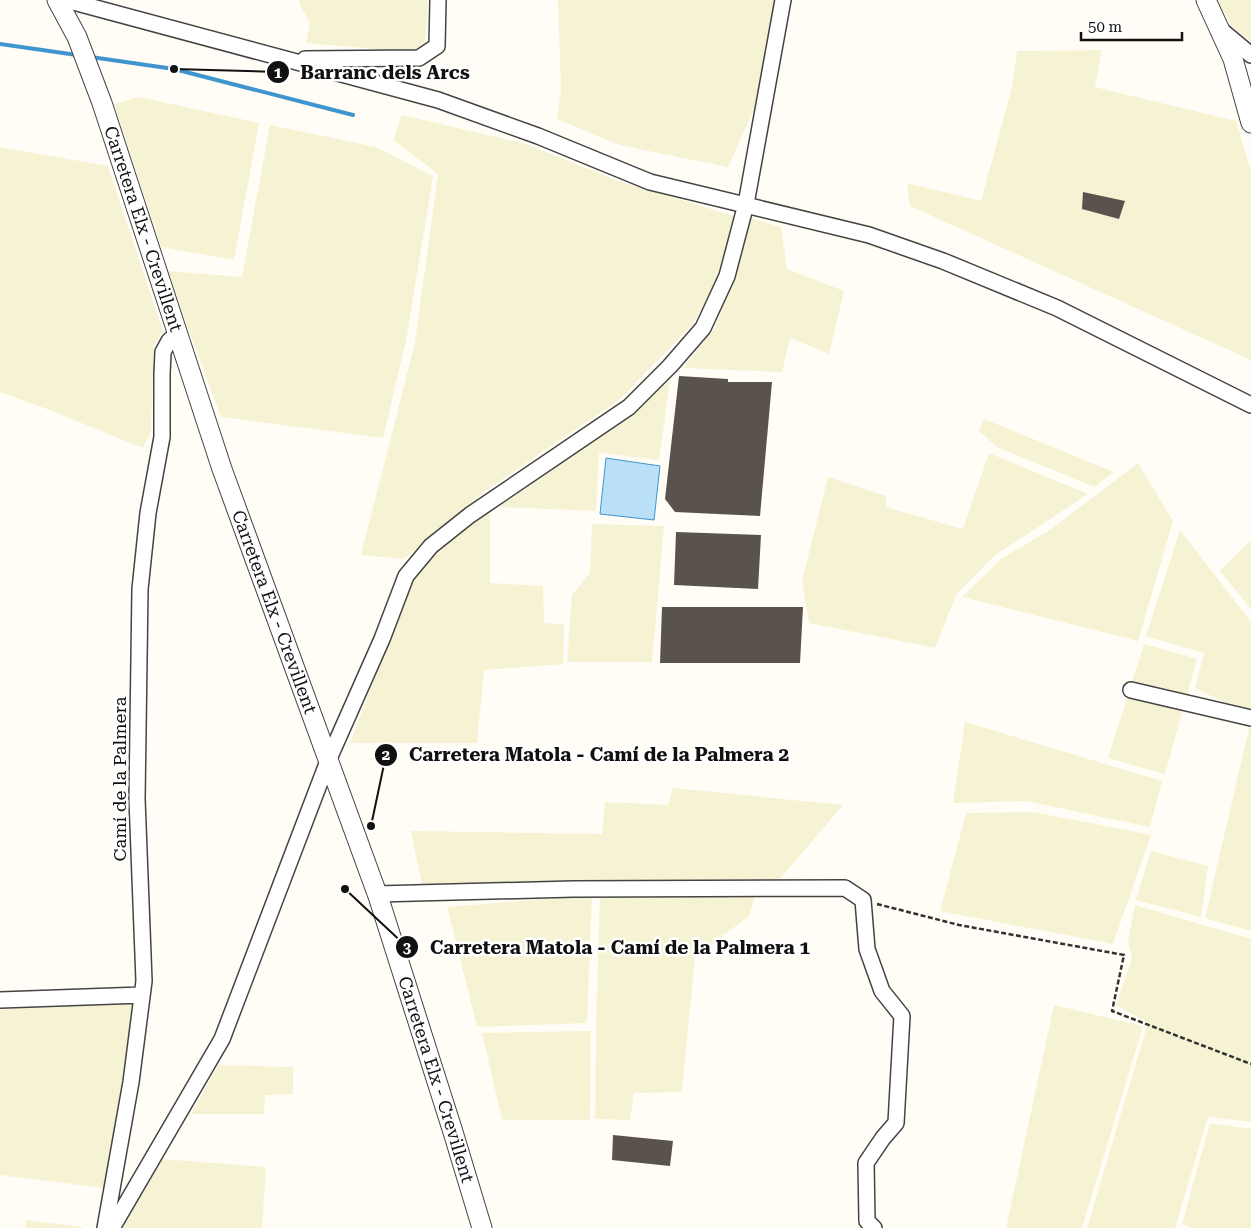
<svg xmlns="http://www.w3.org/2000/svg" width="1251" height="1228" font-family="'Roboto Serif',serif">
<rect width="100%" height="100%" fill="#fffdf5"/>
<path fill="#f6f3d4" d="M299 0H428L425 43 411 52 306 43 310 23 300 5Z
M558 0H775L776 10 759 98 728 167 619 145 557 119 561 89Z
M1217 0H1251V42L1232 26Z
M1102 50 1095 87 1236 121 1251 171V360L910 206 907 183 981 201 1012 87 1017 51Z
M139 97 259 123 234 260 161 247 114 104Z
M402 115 526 144 618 181 734 216 718 279 693 324 619 400 485 491 404 559 361 555 415 342 438 174 393 140Z
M270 125 376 147 433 176 406 341 383 438 221 417 167 271 242 277Z
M0 147 108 166 163 331 154 345 151 431 143 448 47 409 0 392Z
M750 218 781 227 787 269 844 291 829 354 790 338 782 372 683 368 716 326Z
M670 381 659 460 599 453 596 511 499 507 626 418Z
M984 419 1114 472 1094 487 997 447 979 431Z
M989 453 1088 494 994 556 956 595 935 648 809 623 802 581 828 477 886 496V507L963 529Z
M1138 463 1173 521 1138 641 962 597 1001 559 1050 530Z
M490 508V583L543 586 544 623 564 625 563 664 484 670 477 743H350L409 587 423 563Z
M592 524 664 526 652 662H567L572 595 590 573Z
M1180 530 1251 622V711L1236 708 1195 688 1204 653 1146 636Z
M1251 540V609L1220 571Z
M1144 644 1197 659 1165 774 1108 758Z
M965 722 1162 781 1150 827 1026 801 953 803Z
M1249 728H1251V931L1205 918Z
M673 788 843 805 779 880 422 884 411 831 602 834 605 802 668 805Z
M1033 812 1151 835 1113 944 940 911 966 813Z
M1151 851 1208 866 1201 917 1136 900Z
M756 894 749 916 695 957 682 1092 634 1093 630 1120 595 1119 596 1027 600 895Z
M592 895 587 1023 477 1027 447 907Z
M1135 905 1251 939V1122L1208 1117 1175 1228H1087L1148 1023 1116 1005 1132 958 1128 941Z
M135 1001 104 1188 0 1175V1007Z
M1054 1005 1143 1026 1082 1228H1006Z
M591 1031 590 1120H502L482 1033Z
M218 1065 293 1067V1094L265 1095 264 1114H191Z
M1210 1123 1251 1129V1228H1192L1182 1224Z
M162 1159 266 1167 262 1228H123Z
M26 1220 82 1227 84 1228H25Z"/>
<path fill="#b9e0f7" stroke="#3f96cf" d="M606 458 660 466 654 520 600 514Z"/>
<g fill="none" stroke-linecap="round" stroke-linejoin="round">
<path stroke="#3f96cf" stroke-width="4" d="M0 44 77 55
M91 57 174 69 353 115"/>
</g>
<path fill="#5a524d" d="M1083 192 1125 201 1119 219 1082 209Z
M679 376 728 379V382H772L760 516 675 512 665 499Z
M676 532 761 535 758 589 674 585Z
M662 607H803L800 663H660Z
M613 1135 673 1141 670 1166 612 1160Z"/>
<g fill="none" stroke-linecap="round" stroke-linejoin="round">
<defs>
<path id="minor" d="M66 0 438 100 538 136 650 182 869 235 943 261 1057 308 1251 405
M1221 30 1251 55
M305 59 419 58 437 46 438 0
M1131 690 1251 718
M377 894 573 889 845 888 863 900 867 949 882 991 902 1016 896 1123 883 1138 866 1163 867 1221 874 1228
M0 1000 142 995
M105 1228 131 1082 144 981 137 799 140 589 148 513 162 437V374L163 352 169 341 177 334
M112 1228 222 1039 328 761 382 639 406 576 431 546 470 515 629 407 670 366 703 328 727 276 746 204 783 0"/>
<g id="tertiary">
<path id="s1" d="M57 0 77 37 102 103 222 469 379 899 453 1132 482 1228"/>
<path d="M1206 0 1233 59 1251 123"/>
</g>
</defs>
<use href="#minor" stroke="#444" stroke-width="18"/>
<use href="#tertiary" stroke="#444" stroke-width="21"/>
<path stroke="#333" stroke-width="2.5" stroke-dasharray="5 2.5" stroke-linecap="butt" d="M877 904 959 925 1124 955 1112 1011 1251 1064"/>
<use href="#minor" stroke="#fff" stroke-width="15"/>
<use href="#tertiary" stroke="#fff" stroke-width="19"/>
</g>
<g text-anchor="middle" stroke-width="5" stroke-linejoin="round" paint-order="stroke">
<g font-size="18" fill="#111" stroke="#fff">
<text dy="6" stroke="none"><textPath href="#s1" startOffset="245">Carretera Elx - Crevillent</textPath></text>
<text dy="6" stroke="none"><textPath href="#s1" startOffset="650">Carretera Elx - Crevillent</textPath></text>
<text transform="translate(120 779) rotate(-90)" y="6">Camí de la Palmera</text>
<text dy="6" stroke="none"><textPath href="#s1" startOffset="1145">Carretera Elx - Crevillent</textPath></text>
</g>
</g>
<path fill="none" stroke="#111" stroke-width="2" d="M174 69L278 72M371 826L386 755M345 889L407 947"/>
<g fill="#111" stroke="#fff" stroke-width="2">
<circle cx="174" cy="69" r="5"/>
<circle cx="371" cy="826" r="5"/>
<circle cx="345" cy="889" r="5"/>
<circle cx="278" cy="72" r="12"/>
<circle cx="386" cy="755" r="12"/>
<circle cx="407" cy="947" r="12"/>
</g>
<g font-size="15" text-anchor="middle" font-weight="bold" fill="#fff">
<text x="278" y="78">1</text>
<text x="386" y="760">2</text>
<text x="407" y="953">3</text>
</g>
<g font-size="19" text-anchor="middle" font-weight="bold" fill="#111" stroke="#fff" stroke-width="5" stroke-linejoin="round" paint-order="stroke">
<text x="385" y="79">Barranc dels Arcs</text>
<text x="599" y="761">Carretera Matola - Camí de la Palmera 2</text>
<text x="620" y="954">Carretera Matola - Camí de la Palmera 1</text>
</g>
<path d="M1081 32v8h101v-8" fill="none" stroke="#111111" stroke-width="2.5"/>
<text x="1088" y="32" font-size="15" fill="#111111" stroke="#ffffff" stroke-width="4" paint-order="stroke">50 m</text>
</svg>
